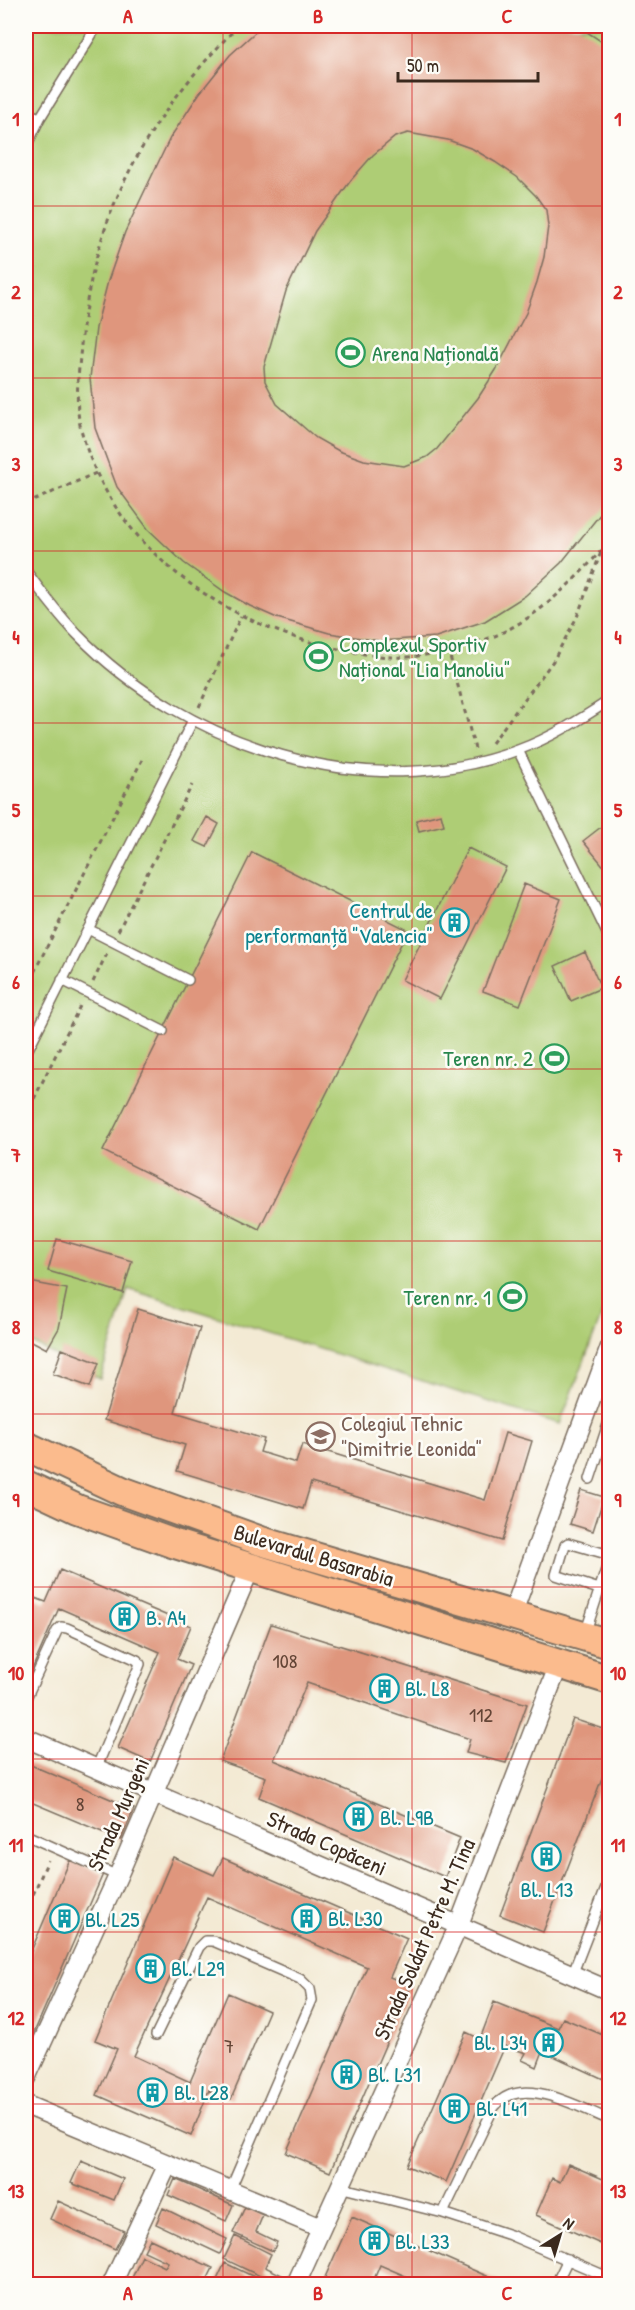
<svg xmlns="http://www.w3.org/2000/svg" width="635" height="2310" font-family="'Patrick Hand',sans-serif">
<rect width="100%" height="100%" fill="#fdfcf7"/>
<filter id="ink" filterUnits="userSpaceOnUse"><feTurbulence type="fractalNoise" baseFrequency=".0167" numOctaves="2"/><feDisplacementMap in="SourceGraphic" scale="12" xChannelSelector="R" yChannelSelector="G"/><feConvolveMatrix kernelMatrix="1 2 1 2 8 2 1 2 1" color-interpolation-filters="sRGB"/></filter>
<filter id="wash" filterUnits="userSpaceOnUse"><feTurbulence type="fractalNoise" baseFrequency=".008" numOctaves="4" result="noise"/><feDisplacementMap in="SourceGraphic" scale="24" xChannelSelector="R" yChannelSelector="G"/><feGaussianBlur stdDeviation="1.35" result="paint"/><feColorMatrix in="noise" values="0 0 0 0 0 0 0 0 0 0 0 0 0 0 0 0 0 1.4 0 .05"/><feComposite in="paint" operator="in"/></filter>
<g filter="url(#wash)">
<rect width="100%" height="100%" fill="#f3ead4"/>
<path fill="#aecd74" stroke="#747c49" stroke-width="1.5" d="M26 26H609L610 1293 560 1424 128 1289 100 1379 26 1340Z"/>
<g id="blocks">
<path fill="#df967d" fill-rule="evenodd" d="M262 26H578L610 47V502L561 563 525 596 485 621 436 637 380 641 329 633 277 618 250 606 225 592 184 563 148 529 117 487 95 428 90 378 96 328 108 281 125 232 170 138 199 94 230 55ZM408 133 448 140 473 149 495 162 517 177 536 196 546 210 548 226 544 257 537 282 526 313 496 370 478 398 437 449 427 457 404 466 364 460 339 451 316 438 277 404 265 381 264 367 286 291 315 231 351 180 373 155 395 137Z
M441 814 444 825 419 831 416 820Z
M207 817 219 824 207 847 194 841Z
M610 820V874L583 841Z
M468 848 506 867 440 999 402 980Z
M252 852 408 930 259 1229 103 1151Z
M524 884 561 899 520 1005 483 991Z
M585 952 601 988 571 1001 555 966Z
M57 1239 132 1261 123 1293 48 1271Z
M26 1278 35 1283 67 1289 59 1328 47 1349 26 1338Z
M138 1309 200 1328 175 1412 264 1439 260 1452 296 1463 302 1444 485 1500 505 1433 532 1441 502 1541 311 1483 303 1509 177 1471 185 1445 104 1420Z
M62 1349 99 1363 90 1387 53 1374Z
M581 1490 604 1497 593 1531 570 1524Z
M60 1570 191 1626 177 1659 191 1665 150 1762 118 1748 160 1652 59 1608 26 1683V1612L32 1597 46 1602Z
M271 1624 527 1704 506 1763 466 1753 470 1739 307 1683 274 1760 460 1838 445 1877 259 1797 266 1777 220 1761Z
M573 1719 610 1731V1766L607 1765 543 1932 500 1915Z
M26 1763 134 1809 121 1840 26 1800Z
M26 1842 31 1845 26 1856Z
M173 1857 214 1875 223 1858 407 1938 390 1977 411 1986 330 2172 286 2153 367 1967 207 1897 134 2056 190 2082 228 1993 269 2011 231 2099 209 2090 191 2136 97 2095 117 2049 95 2040Z
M70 1860 103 1874 26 2051V1963Z
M494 2002 558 2028 563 2018 610 2038V2082L543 2051 537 2067 522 2060 526 2053 505 2046 446 2182 407 2166 466 2032 480 2039Z
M81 2161 123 2179 114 2200 71 2183Z
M568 2164 610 2182V2234L605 2246 536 2215 552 2178 560 2182Z
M175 2179 233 2205 226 2221 168 2195Z
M58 2201 124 2231 115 2249 50 2219Z
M245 2207 263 2215 256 2232 277 2242 273 2251 233 2233Z
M163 2208 227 2239 220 2254 156 2224Z
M352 2217 505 2284H424L380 2265 372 2284H322Z
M235 2236 271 2254 265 2267 282 2275 277 2284 224 2259Z
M150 2239 213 2268 205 2284H145L132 2278 142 2256 165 2267 168 2262 144 2251Z
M225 2263 267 2283 266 2284H215Z"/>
</g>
</g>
<g filter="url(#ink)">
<use href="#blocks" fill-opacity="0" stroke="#7b6d5e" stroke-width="1.5"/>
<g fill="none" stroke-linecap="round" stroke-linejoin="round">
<defs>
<path id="lane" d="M26 113 40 118
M26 147 40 118 97 26
M26 571C42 593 58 614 77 634 186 746 367 807 518 750 551 738 581 719 610 700
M518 750 610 939
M88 929 188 980
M62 980 163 1031
M26 1053 193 720
M590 1479 610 1418
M599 1589 556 1575 565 1545 568 1543 610 1555
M585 1634 610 1557
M26 1698 57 1631 61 1627 67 1628 137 1660 140 1664 138 1669 96 1769
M26 1835 118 1876
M572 1975 610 1877
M156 2035 199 1947 205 1941H213L300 1979 310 1989 312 2000 230 2190
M339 2187 443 2213 510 2235 610 2278
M443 2213 494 2107C521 2073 578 2107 610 2120
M556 2284 568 2259"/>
<path id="street" d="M512 1615 610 1347
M26 1738 610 1991
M26 2078 118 1876 250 1569
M26 2105 321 2228
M112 2284 168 2164
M296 2284 458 1927 559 1664"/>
<path id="primary" d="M26 1446 122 1491 261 1541 610 1644
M26 1485 77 1509 172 1543 610 1680"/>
</defs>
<use href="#lane" stroke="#7b6d5e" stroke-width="12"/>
<use href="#street" stroke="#7b6d5e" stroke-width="21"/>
<use href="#primary" stroke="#7b6d5e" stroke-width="32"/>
<path stroke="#7b6d5e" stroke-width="3" stroke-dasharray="4.5 4.5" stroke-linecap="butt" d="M238 26C145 121 94 211 81 345 79 371 74 403 81 429 110 544 218 621 329 647 358 653 389 660 418 656 437 654 460 648 478 642 533 625 573 582 610 541
M26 504 96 473
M448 649 475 749
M199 707 241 616
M492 743 553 661 577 617 601 552
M118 931 192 785
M93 982 107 953
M26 988 142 760
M26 1115 81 1004
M26 1911 48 1860"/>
<use href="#lane" stroke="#fff" stroke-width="9"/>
<use href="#street" stroke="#fff" stroke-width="18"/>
<use href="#primary" stroke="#fbbb8d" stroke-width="28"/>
</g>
</g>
<path fill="none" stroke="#d62828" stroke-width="1.5" stroke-opacity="0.55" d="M223 26V2284M412 26V2284M26 206H610M26 378H610M26 551H610M26 723H610M26 896H610M26 1069H610M26 1241H610M26 1414H610M26 1587H610M26 1759H610M26 1932H610M26 2104H610"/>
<defs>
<symbol id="stadium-ring" viewBox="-11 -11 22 22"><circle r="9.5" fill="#fdfcf7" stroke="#2e9e5b" stroke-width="1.5"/><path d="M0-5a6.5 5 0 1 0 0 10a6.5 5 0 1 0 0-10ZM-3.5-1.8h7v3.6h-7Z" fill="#2e9e5b"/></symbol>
<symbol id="building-ring" viewBox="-11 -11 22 22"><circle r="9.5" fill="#fdfcf7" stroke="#0f9aa8" stroke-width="1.5"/><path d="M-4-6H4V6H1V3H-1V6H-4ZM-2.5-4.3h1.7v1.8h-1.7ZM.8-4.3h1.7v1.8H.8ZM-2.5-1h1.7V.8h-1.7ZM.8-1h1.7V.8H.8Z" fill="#0f9aa8"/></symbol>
<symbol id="school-ring" viewBox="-11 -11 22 22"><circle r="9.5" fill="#fdfcf7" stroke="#8d6e63" stroke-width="1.5"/><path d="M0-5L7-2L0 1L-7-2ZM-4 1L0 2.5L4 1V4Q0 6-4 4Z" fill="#8d6e63"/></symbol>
</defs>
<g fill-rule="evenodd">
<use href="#stadium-ring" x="334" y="336" width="33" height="33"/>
<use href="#stadium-ring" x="302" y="640" width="33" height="33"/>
<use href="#building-ring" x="438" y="906" width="33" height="33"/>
<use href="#stadium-ring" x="538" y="1042" width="33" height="33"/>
<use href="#stadium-ring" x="496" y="1280" width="33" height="33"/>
<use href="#school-ring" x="304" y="1420" width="33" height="33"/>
<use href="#building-ring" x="108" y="1600" width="33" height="33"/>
<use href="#building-ring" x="368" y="1672" width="33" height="33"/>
<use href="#building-ring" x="342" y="1800" width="33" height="33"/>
<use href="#building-ring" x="530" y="1840" width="33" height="33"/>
<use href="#building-ring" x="290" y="1902" width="33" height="33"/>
<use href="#building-ring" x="48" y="1902" width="33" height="33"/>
<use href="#building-ring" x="134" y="1952" width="33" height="33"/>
<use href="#building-ring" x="532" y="2026" width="33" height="33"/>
<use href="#building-ring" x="330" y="2058" width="33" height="33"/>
<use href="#building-ring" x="136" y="2076" width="33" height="33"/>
<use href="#building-ring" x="438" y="2092" width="33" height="33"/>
<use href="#building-ring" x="358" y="2224" width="33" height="33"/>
</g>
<g text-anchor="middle" stroke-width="5" stroke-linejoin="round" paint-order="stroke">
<g font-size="20" fill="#644536">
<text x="285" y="1668">108</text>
<text x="481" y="1722">112</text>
<text x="80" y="1811">8</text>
<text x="229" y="2053">7</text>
</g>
<g font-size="22" fill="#27864d" stroke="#fdfcf7" text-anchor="start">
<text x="372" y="361">Arena Națională</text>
<text x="339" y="652">Complexul Sportiv<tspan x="339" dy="25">Național "Lia Manoliu"</tspan></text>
<text x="533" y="1066" text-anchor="end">Teren nr. 2</text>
<text x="491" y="1305" text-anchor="end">Teren nr. 1</text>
</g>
<g font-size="22" fill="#0d838f" stroke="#fdfcf7" text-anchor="start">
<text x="433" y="918" text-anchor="end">Centrul de<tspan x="433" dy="25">performanță "Valencia"</tspan></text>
<text x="146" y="1625">B. A4</text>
<text x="405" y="1696">Bl. L8</text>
<text x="380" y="1825">Bl. L9B</text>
<text x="547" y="1897" text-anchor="middle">Bl. L13</text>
<text x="328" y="1926">Bl. L30</text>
<text x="85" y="1927">Bl. L25</text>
<text x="171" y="1976">Bl. L29</text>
<text x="527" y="2050" text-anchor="end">Bl. L34</text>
<text x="368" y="2082">Bl. L31</text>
<text x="174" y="2100">Bl. L28</text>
<text x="476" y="2116">Bl. L41</text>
<text x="395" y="2249">Bl. L33</text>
</g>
<g font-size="22" fill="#785e54" stroke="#fdfcf7" text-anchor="start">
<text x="341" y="1431">Colegiul Tehnic<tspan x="341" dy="25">"Dimitrie Leonida"</tspan></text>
</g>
<g font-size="22" fill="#3b2a1e" stroke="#fdfcf7">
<text transform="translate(314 1555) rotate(17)" y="8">Bulevardul Basarabia</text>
<text transform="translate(118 1814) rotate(-66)" y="8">Strada Murgeni</text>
<text transform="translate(327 1843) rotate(24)" y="8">Strada Copăceni</text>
<text transform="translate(424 1939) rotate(-66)" y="8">Strada Soldat Petre M. Tina</text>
</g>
</g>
<rect width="635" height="2310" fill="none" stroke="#fdfcf7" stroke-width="66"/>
<g transform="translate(560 2235) rotate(37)" stroke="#fdfcf7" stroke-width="4.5" paint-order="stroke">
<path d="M0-4.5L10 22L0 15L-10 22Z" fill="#3b2a1e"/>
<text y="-9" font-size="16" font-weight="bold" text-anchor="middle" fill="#3b2a1e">N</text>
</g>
<path d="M398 72v9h140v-9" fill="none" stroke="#3b2a1e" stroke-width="3"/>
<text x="407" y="72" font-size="18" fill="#3b2a1e" stroke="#fdfcf7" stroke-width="4.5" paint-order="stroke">50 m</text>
<rect x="33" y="33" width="569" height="2244" fill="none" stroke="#d62828" stroke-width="2"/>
<g font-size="20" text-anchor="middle" font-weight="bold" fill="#d62828">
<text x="128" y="23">A</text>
<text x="318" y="23">B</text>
<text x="507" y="23">C</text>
<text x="16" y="126">1</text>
<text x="618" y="126">1</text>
<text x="16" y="299">2</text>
<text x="618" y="299">2</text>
<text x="16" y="471">3</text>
<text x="618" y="471">3</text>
<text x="16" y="644">4</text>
<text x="618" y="644">4</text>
<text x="16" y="817">5</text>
<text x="618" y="817">5</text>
<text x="16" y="989">6</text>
<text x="618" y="989">6</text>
<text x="16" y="1162">7</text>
<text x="618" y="1162">7</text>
<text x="16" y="1334">8</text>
<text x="618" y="1334">8</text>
<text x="16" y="1507">9</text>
<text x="618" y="1507">9</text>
<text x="16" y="1680">10</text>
<text x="618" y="1680">10</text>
<text x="16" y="1852">11</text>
<text x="618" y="1852">11</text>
<text x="16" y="2025">12</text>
<text x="618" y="2025">12</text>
<text x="16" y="2198">13</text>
<text x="618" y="2198">13</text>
<text x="128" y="2300">A</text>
<text x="318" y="2300">B</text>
<text x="507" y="2300">C</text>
</g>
</svg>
